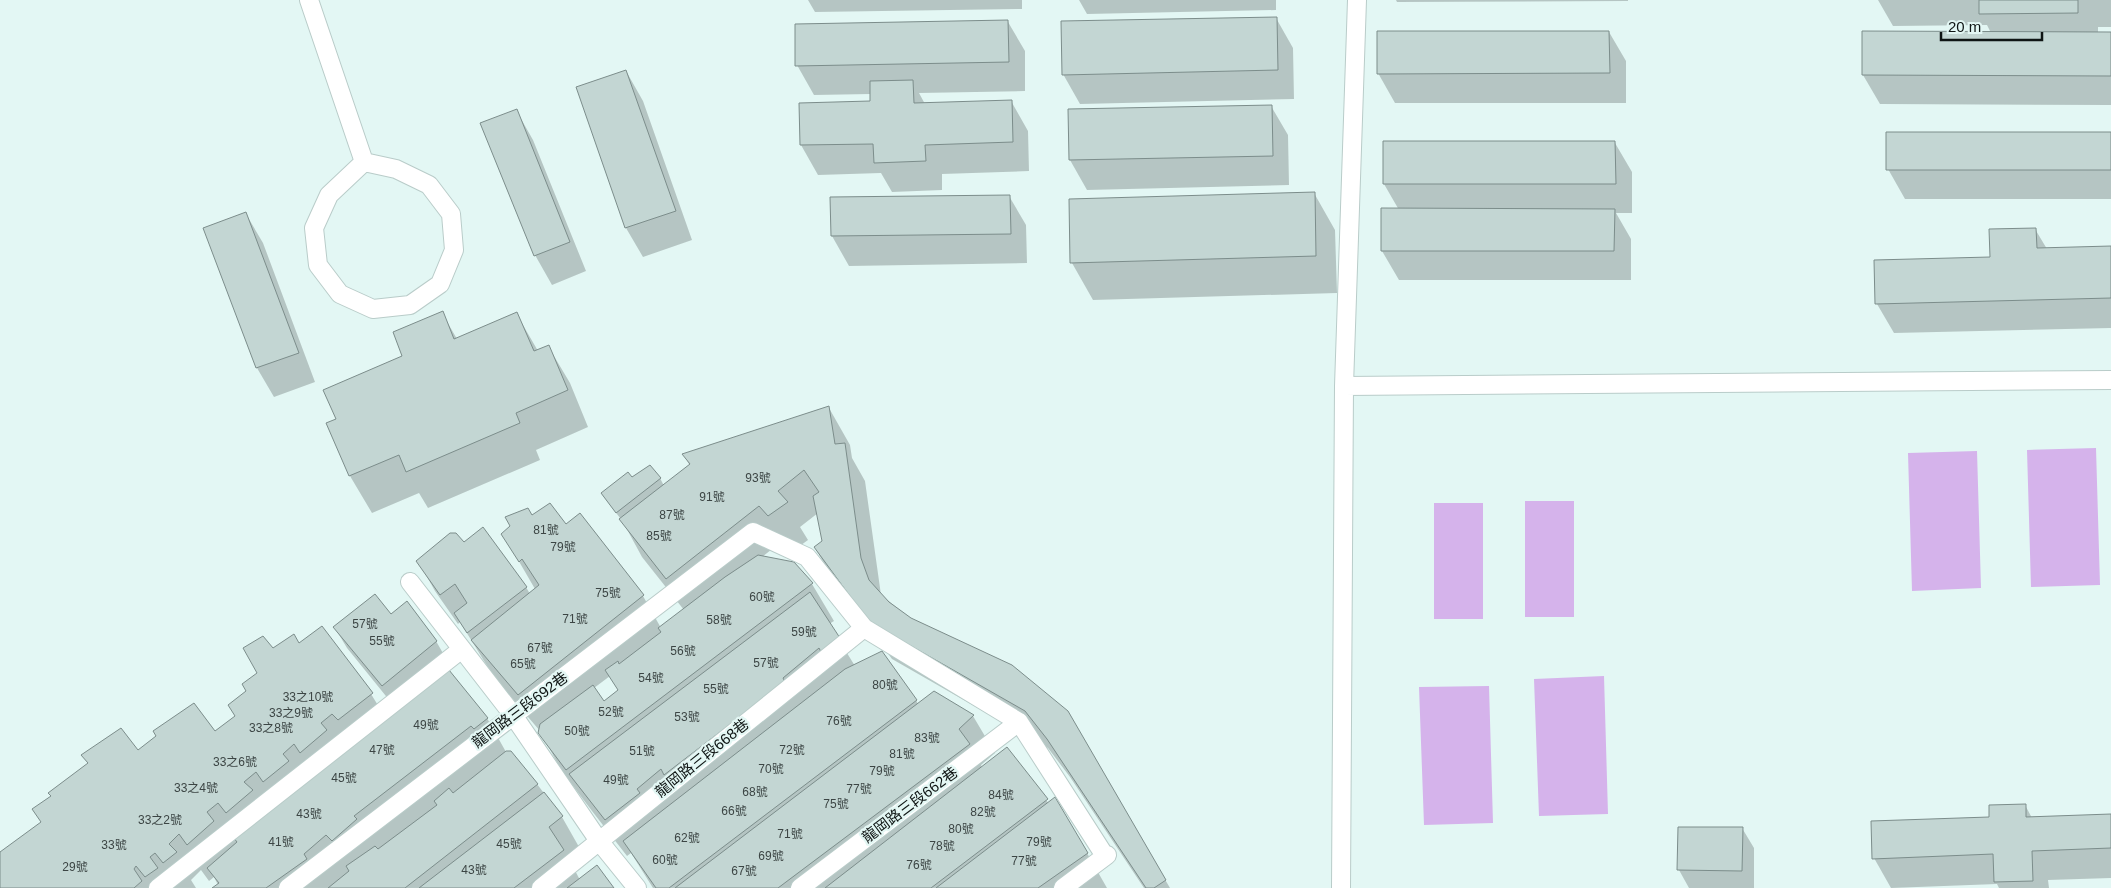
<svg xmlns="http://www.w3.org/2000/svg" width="2111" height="888" font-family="Helvetica,'Noto Sans TC',sans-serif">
<rect width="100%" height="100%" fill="#e3f7f4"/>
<path fill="#d5b3eb" d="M2096 448 2100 585 2031 587 2027 450Z
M1977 451 1981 588 1912 591 1908 453Z
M1525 501H1574V617H1525Z
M1434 503H1483V619H1434Z
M1604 676 1608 814 1539 816 1534 679Z
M1489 686 1493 823 1424 825 1419 687Z"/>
<path fill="#0003" fill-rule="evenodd" d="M808 0H1022V9L815 12Z
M1079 0H1276V10L1087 14Z
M1396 0H1628V1L1397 2Z
M1878 0H2111V27H2098V34H2111V105L1880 104 1863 75 1991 33 1987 25 1893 26Z
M1276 18 1293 48 1294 99 1080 104 1063 74Z
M1008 22 1025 51V91L919 93 925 104 1011 101 1028 131 1029 171 942 174V190L892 192 881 173 818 175 801 145 800 104 871 102V94L814 95 797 65Z
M1609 32 1626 61V103H1395L1378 73Z
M626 71 643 101 692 240 643 257 626 228 578 88Z
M1271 106 1288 135 1289 185 1087 190 1070 160V111Z
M516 110 533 140 586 271 552 285 535 255Z
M2111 133V199H1905L1888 169Z
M1615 143 1632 172V213H1616L1631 239V280H1399L1382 251 1399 210 1384 184Z
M1314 193 1335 230 1337 293 1093 300 1072 263Z
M1009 196 1026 225 1027 263 849 266 832 236 831 198Z
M246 214 263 243 315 382 274 397 257 368 205 229Z
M2035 229 2047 249 2111 248V328L1894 333 1877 304 1991 258Z
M442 313 457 339 516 313 538 351 548 346 570 383 588 427 536 450 540 460 428 508 419 493 372 513 350 476 327 424 338 419 404 356Z
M829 408 850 445 852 458 865 481 881 595 911 619 1067 712 1170 888H1144L1070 777 1048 748 892 659 837 585 815 548 824 542 818 513 800 527 808 540 790 553 781 542 762 557 794 563 812 584 834 621 829 624 855 666 916 700 918 704 934 692 973 716 995 753 981 765 982 767 1046 800 1087 853 1107 888H653L631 853 627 856 592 811 561 770 540 731 494 677 460 622 458 624 435 591 418 561 463 544 526 587 530 594 535 589 503 534 532 516 566 526 580 515 643 596 661 628 684 610 642 557 623 522 602 494 632 479 660 478 664 486 690 466 684 455ZM610 676 619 691 604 703 594 688Z
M391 616 436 641 448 662 394 706 347 648 335 628Z
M299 645 371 694 387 720 487 718 506 752 537 784 562 817 583 854 571 863 580 880 613 888H214L218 885 214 877 209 881 201 870 191 880 196 888H0V853L42 823 52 797 88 764 83 755 138 752 215 733 236 717 248 691 273 650Z
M2025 805 2032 818 2111 815V878L2048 880 2049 888H1999L1997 884 1891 888 1874 858Z
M1742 828 1754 848V888H1689L1679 870Z"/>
<path fill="#c3d6d3" stroke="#7c8d8b" d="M1979 0H2078V13L1979 14Z
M1277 17 1278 70 1062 75 1061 21Z
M1008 20 1009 62 795 66V24Z
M1377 31H1609L1610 73 1377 74Z
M1862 31 2111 32V76L1862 75Z
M626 70 676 211 625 228 576 87Z
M913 80 914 103 1012 100 1013 142 925 145 926 161 874 163 873 144 800 145 799 103 870 101V81Z
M1272 105 1273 156 1069 160 1068 109Z
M517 109 570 242 534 256 480 123Z
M1886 132H2111V170H1886Z
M1383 141H1615L1616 184H1383Z
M1315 192 1316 256 1070 263 1069 199Z
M1010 195 1011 234 831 236 830 197Z
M1381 208 1615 209 1614 251H1381Z
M246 212 299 353 256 368 203 228Z
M2036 228 2037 248 2111 246V298L1875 304 1874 260 1990 257 1989 229Z
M443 311 454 339 517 312 534 351 549 345 568 390 516 413 520 423 406 472 399 455 349 476 326 423 336 419 323 390 402 356 393 332Z
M829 406 835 444 845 443 861 558 869 580 889 602 911 618 1012 665 1068 711 1166 880 1154 888H1146L1047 739 1025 711 869 622 814 547 822 541 813 496 819 492 804 470 778 491 788 502 768 516 759 506 666 579 619 519 690 464 682 454Z
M650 465 661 478 616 513 601 493 628 472 632 477Z
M550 503 566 524 580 513 644 595 518 695 471 640 539 585 522 559 519 562 501 534 510 526 505 517 528 508 532 515Z
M483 527 527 587 467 633 454 613 467 603 455 584 440 595 416 561 450 533H456L464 542Z
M758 555 794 562 813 583 566 770 538 733 540 724 593 685 604 701 618 690 605 670 618 661 619 664 661 632 658 628 725 577Z
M810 592 840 638 821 652 819 648 783 678 785 682 664 775 661 769 637 789 640 793 605 820 569 774Z
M375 594 391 614 407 601 437 641 382 686 333 627Z
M322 626 373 693 338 720 332 714 321 723 327 730 300 753 294 744 283 754 289 761 263 782 256 772 244 782 253 790 226 813 218 803 207 812 214 821 187 845 179 834 169 844 177 852 163 863 155 853 150 857 158 868 145 877 136 866 134 869 142 881 134 888H0V852L41 822 32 809 51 796 48 793 88 763 81 755 121 728 138 750 156 736 153 731 194 703 215 731 235 716 228 705 246 691 242 684 257 673 243 648 263 636 273 648 294 634 299 643Z
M882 651 917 700 669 888H656L623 841 845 669Z
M449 670 488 718 474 729 471 726 354 816 357 819 332 841 326 835 304 854 307 859 266 888H212L219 883 207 868 237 842 233 837Z
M934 691 974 715 959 729 970 744 778 888H675Z
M1007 747 1048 799 931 888H825Z
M506 751H511L538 784 405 888H328L349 871 346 866 375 846 378 849 437 805 434 801 449 788 453 793Z
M544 792 563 816 549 827 564 850 514 888H419Z
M1055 797 1088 853 1038 888H936Z
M2026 804V817L2111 814V848L2032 851 2033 881 1994 882 1993 854 1872 859 1871 821 1989 817V805Z
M1678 827H1743L1742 871 1677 870Z
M597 865 614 888H567Z"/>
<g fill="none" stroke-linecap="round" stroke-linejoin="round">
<defs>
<path id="service" d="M309 0 364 162
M364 162 396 169 429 185 451 214 454 250 440 284 410 305 373 309 340 294 318 265 314 228 329 195Z
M1344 386 2111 380
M410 582 513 715 599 841 637 888
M158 888 462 649
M288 888 753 532 807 557 864 628 1019 722 1105 856
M541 888 864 628
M800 888 1019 722
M1063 888 1107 855
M1341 888 1344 386 1357 0"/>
</defs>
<use href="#service" stroke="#b9ccc9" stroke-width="20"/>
<use href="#service" stroke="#fff" stroke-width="18"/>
</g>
<g text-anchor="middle" stroke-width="4.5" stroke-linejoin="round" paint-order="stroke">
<g font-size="12" fill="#3c4544">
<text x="758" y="482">93號</text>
<text x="712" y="501">91號</text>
<text x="672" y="519">87號</text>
<text x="546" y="534">81號</text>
<text x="659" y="540">85號</text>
<text x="563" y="551">79號</text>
<text x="608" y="597">75號</text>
<text x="762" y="601">60號</text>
<text x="575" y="623">71號</text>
<text x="719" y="624">58號</text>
<text x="365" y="628">57號</text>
<text x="804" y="636">59號</text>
<text x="382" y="645">55號</text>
<text x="540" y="652">67號</text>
<text x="683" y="655">56號</text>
<text x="766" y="667">57號</text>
<text x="523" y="668">65號</text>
<text x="651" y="682">54號</text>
<text x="885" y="689">80號</text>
<text x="716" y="693">55號</text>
<text x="308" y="701">33之10號</text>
<text x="611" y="716">52號</text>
<text x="291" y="717">33之9號</text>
<text x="687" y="721">53號</text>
<text x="839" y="725">76號</text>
<text x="426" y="729">49號</text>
<text x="271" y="732">33之8號</text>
<text x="577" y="735">50號</text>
<text x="927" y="742">83號</text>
<text x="382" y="754">47號</text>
<text x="792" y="754">72號</text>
<text x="642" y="755">51號</text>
<text x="902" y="758">81號</text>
<text x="235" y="766">33之6號</text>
<text x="771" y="773">70號</text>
<text x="882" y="775">79號</text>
<text x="344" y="782">45號</text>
<text x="616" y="784">49號</text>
<text x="196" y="792">33之4號</text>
<text x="859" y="793">77號</text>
<text x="755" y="796">68號</text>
<text x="1001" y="799">84號</text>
<text x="836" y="808">75號</text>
<text x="734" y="815">66號</text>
<text x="983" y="816">82號</text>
<text x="309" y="818">43號</text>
<text x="160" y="824">33之2號</text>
<text x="961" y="833">80號</text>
<text x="790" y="838">71號</text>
<text x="687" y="842">62號</text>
<text x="281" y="846">41號</text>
<text x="1039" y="846">79號</text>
<text x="509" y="848">45號</text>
<text x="114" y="849">33號</text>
<text x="942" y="850">78號</text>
<text x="771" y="860">69號</text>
<text x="665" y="864">60號</text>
<text x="1024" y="865">77號</text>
<text x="919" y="869">76號</text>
<text x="75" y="871">29號</text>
<text x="474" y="874">43號</text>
<text x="744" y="875">67號</text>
</g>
<g font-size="15" fill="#0f1514" stroke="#e3f7f4">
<text transform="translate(520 710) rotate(-37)" y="5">龍岡路三段692巷</text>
<text transform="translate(702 758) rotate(-39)" y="5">龍岡路三段668巷</text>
<text transform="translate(910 805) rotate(-37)" y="5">龍岡路三段662巷</text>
</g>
</g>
<path d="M1941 32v8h101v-8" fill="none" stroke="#0f1514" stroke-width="2.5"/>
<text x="1948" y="32" font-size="15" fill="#0f1514" stroke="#e3f7f4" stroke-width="4" paint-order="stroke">20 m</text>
</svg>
